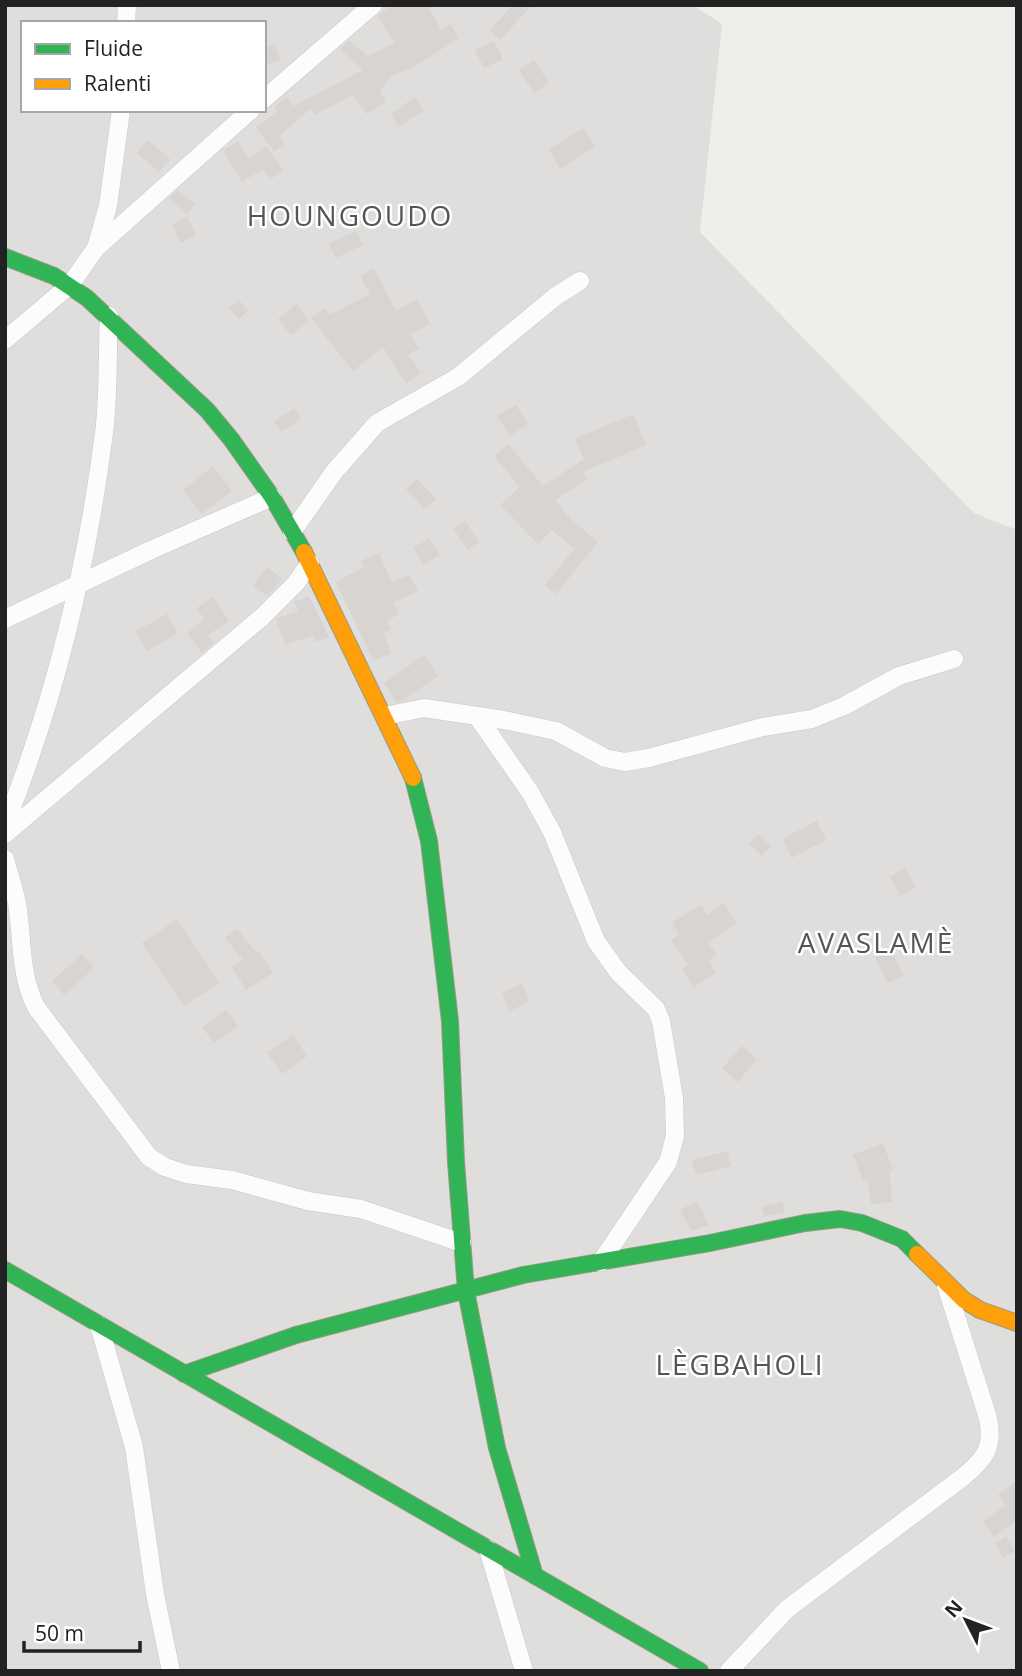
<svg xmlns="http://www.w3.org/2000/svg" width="1022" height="1676" font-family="'Open Sans',sans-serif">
<rect width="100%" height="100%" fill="#f0eeeb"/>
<path fill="#dfdedc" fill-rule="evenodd" d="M5 5H693L722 24 700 232 974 513 1017 530V1671H5ZM23 23H264V110H23Z"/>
<path fill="#d7d4d2" d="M393 5H428L441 30 450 24 459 38 415 66 392 76 379 91 386 101 367 114 353 95 314 115 311 108 280 136 285 144 274 152 256 127 278 111 274 107 286 97 294 106 363 70 340 49 349 40 367 56 395 43 377 16Z
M513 5H532L500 40 490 30Z
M494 41 503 59 484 68 475 50Z
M275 44 280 60 264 65V48Z
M534 60 549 83 534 93 519 70Z
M415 97 424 110 399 127 391 114Z
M583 128 595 146 560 169 549 150Z
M148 140 170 159 159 172 137 153Z
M238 141 249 159 266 146 283 170 271 179 263 169 242 182 223 151Z
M178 190 195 204 187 214 169 198Z
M187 217 196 235 181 243 172 225Z
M356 231 363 245 336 258 329 244Z
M374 268 396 311 416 299 430 323 410 335 419 348 408 355 421 372 406 384 383 347 353 371 311 318 324 308 330 315 370 294 360 276Z
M239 300 248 311 239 319 229 308Z
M296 304 309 320 291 335 278 319Z
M516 405 528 424 510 436 497 416Z
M294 408 301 419 282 432 274 422Z
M633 414 646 445 583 472 587 479 555 500 570 518 598 542 556 594 545 585 574 549 552 530 538 544 500 505 520 487 494 456 508 444 543 486 584 459 575 439Z
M213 466 232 491 202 514 183 490Z
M417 479 436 499 425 509 406 489Z
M465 521 479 542 468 550 453 528Z
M429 538 440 555 424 565 413 548Z
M379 553 392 583 409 574 418 591 393 603 399 614 387 621 391 629 384 633 391 654 373 660 336 582 364 567 361 561Z
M268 567 282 579 267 596 253 585Z
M309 596 329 637 316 642 314 635 285 645 276 619 298 611 294 602Z
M213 597 229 621 208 635 214 643 202 653 187 633 204 619 197 608Z
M167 614 178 633 147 651 136 631Z
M424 655 438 676 402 701 396 702 384 683Z
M817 821 826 840 792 858 782 839Z
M758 834 771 846 762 856 749 844Z
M905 868 916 887 900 896 890 877Z
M723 903 737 923 707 943 717 954 709 961 716 973 694 987 682 970 688 965 671 940 679 935 672 922 701 905 707 915Z
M177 919 219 983 184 1006 142 943Z
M237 929 256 952 258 950 273 973 246 990 232 967 243 960 225 938Z
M892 949 903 976 887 983 875 957Z
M82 954 94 968 64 995 52 981Z
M522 983 530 1001 510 1011 502 993Z
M226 1010 238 1026 214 1043 202 1027Z
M293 1035 307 1056 282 1074 267 1053Z
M742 1046 757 1059 738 1082 722 1068Z
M883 1143 893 1170 889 1171 892 1202 871 1204 868 1179 863 1181 853 1155Z
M727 1151 731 1166 696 1175 692 1160Z
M697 1201 709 1225 691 1231 680 1210Z
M782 1202 785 1212 764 1216 762 1207Z
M1017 1481V1520L994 1537 983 1521 1006 1505 998 1495Z
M1006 1536 1015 1551 1003 1558 995 1543Z"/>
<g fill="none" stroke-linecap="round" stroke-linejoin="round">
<defs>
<path id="street" d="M126 23 127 5
M264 99 373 5
M96 248 108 206 121 110
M5 340 70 285 96 248 251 110
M292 532 334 472 377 423 458 377 556 296 580 281
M5 619 151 550 272 497
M385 716 424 708 504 720 556 731 605 758 625 762 649 758 763 727 812 719 844 706 899 676 954 659
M477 716 530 792 552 832 596 941 618 972 656 1009 661 1021 674 1098 675 1136 668 1162 601 1262
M5 825C55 700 87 566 104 433 109 395 107 355 109 316
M5 834 262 617 296 583 310 563
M5 859C9 874 14 888 17 903 23 939 19 973 36 1007L149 1157 165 1167 186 1174 232 1180 308 1201 361 1209 462 1243
M99 1325 134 1447 155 1594 171 1671
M488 1549 524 1671
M729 1671 787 1609 963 1477C985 1459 994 1447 988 1418L946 1285"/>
<path id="fast" d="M5 257 54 276 87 298 207 410 231 439 272 497 304 552
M413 778 429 841 450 1021 456 1162 466 1291 497 1448 535 1576
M5 1270 700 1671
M184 1374 296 1335 523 1275 710 1243 805 1223 840 1219 862 1223 902 1239 917 1254"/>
<path id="slow" d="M304 552 413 778
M917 1254 964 1300 980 1310 1017 1323"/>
</defs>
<use href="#street" stroke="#c9c8c7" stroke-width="19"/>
<use href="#fast" stroke="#999a82" stroke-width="18"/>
<use href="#slow" stroke="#999a82" stroke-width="18"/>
<use href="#street" stroke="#fdfcfc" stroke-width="18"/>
<use href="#fast" stroke="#30b455" stroke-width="16"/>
<use href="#slow" stroke="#ff9f0a" stroke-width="16"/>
</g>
<g text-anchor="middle" stroke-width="5" stroke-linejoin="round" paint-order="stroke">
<g font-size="28" letter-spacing="2" fill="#555" stroke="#fff">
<text x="350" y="226">HOUNGOUDO</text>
<text x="876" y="953">AVASLAMÈ</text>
<text x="740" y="1375">LÈGBAHOLI</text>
</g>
</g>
<rect width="1022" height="1676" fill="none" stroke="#222222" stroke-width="14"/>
<rect x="21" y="21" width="245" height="91" fill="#ffffff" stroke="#a7a7a7" stroke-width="2"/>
<rect x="35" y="44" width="35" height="10" fill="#30b455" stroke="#a7a7a7" stroke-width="2"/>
<text x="84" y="56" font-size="21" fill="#222222">Fluide</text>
<rect x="35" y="79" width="35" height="10" fill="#ff9f0a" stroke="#a7a7a7" stroke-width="2"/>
<text x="84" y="91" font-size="21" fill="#222222">Ralenti</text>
<g transform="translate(966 1620) rotate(312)" stroke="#ffffff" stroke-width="5" paint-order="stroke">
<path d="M0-5L12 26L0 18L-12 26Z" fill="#222222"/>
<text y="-10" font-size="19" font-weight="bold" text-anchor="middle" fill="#222222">N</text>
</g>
<path d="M24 1641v10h116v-10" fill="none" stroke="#222222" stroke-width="3.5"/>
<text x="35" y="1641" font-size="21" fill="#222222" stroke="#ffffff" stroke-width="5" paint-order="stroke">50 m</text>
</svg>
